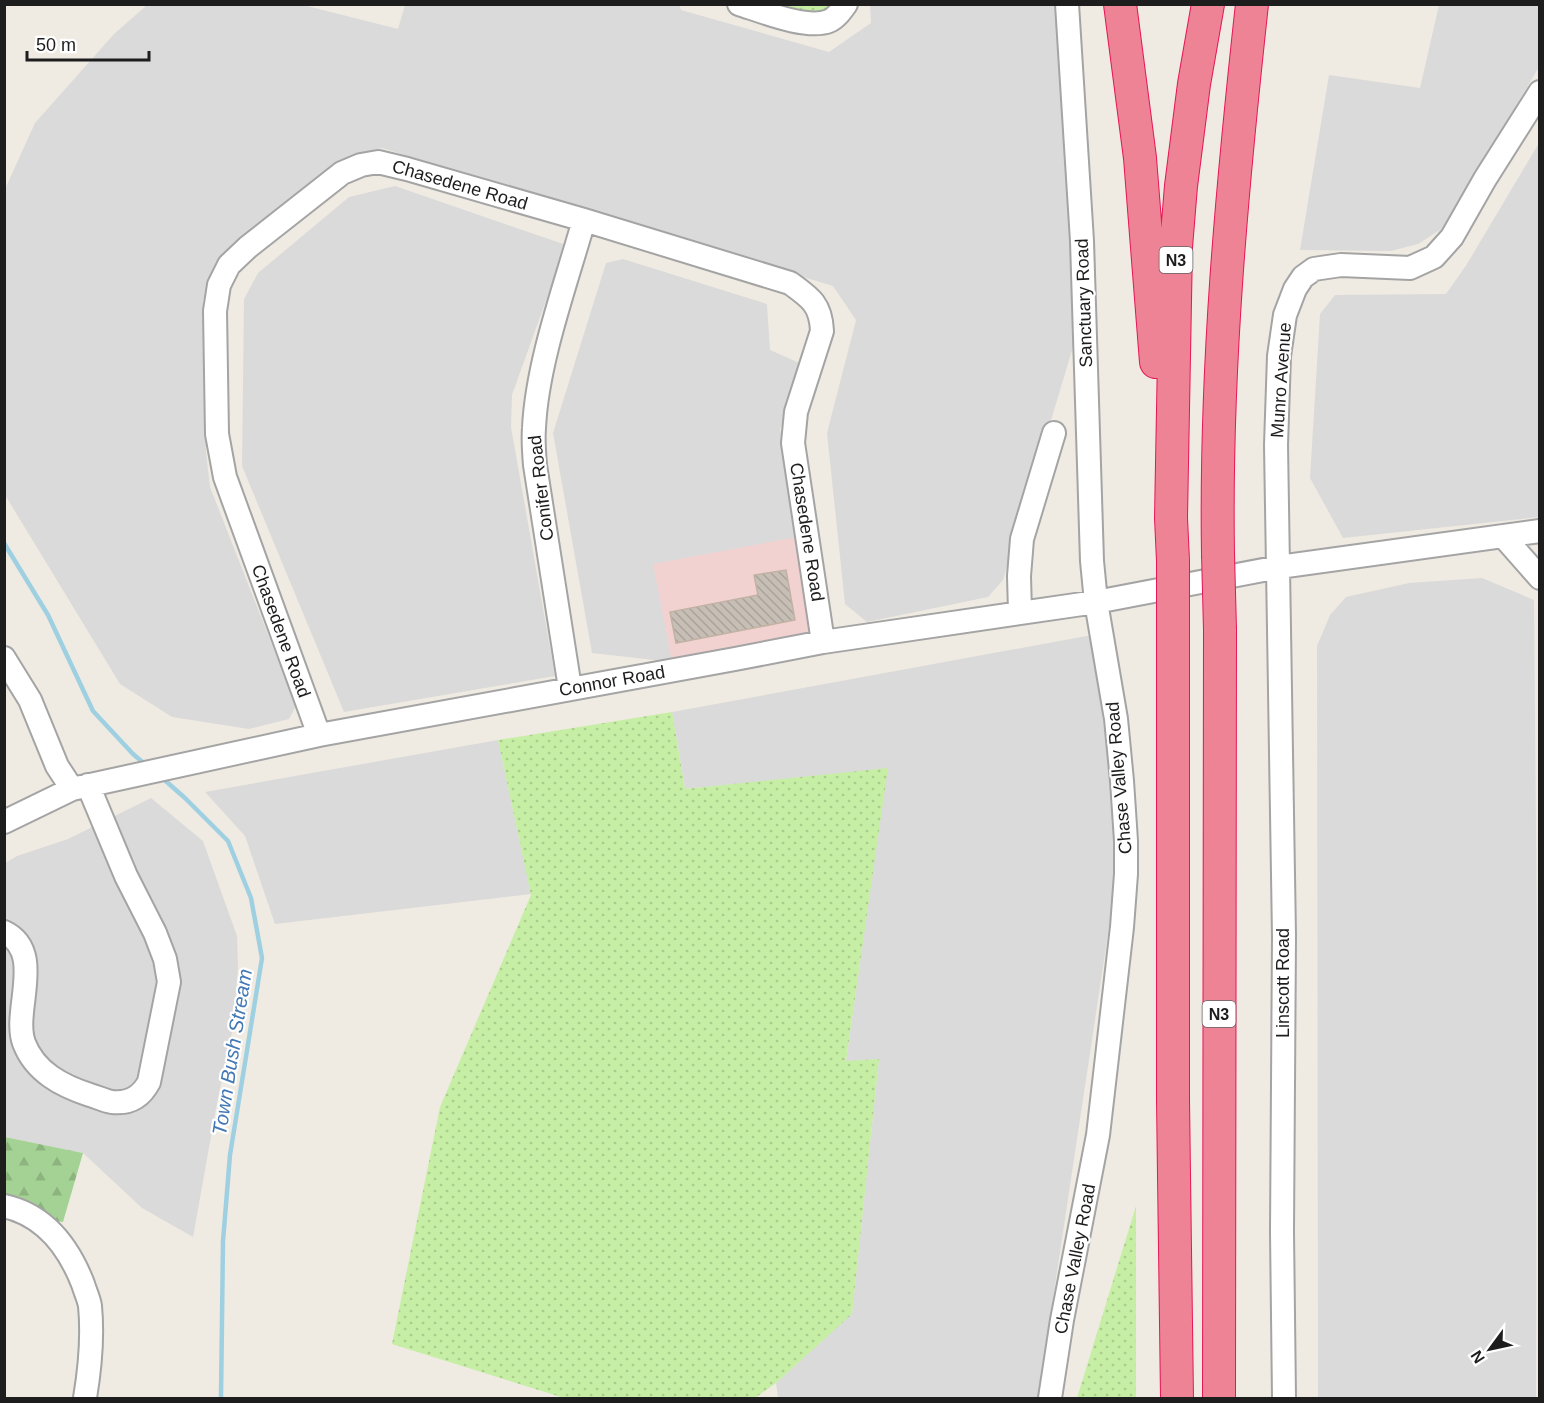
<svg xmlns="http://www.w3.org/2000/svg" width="1544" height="1403" font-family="Helvetica,sans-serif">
<defs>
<pattern id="grass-dots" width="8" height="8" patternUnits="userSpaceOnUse" patternTransform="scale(1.5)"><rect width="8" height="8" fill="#c6eea4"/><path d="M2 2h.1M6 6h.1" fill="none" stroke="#aacc8d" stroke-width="1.8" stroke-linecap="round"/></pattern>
<pattern id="forest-firs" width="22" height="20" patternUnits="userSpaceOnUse" patternTransform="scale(1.5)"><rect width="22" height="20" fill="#a4d294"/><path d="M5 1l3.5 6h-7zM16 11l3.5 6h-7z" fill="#8db47f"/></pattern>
<pattern id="building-back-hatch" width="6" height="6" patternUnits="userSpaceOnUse" patternTransform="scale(1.5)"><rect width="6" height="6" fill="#c7beb5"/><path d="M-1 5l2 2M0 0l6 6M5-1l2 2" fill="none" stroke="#aaa39b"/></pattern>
</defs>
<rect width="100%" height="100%" fill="#efebe2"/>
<path fill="#dbdada" d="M147 5H303L398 29 405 5H679L681 10 829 52 871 23 870 5H1056L1076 337 1003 580 988 597 867 622 845 604 827 433 856 320 833 286 382 148 354 154 328 170 218 260 203 301 206 452 210 487 296 706 289 719 249 729 172 717 120 684 5 495V189L35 123 114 34Z
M1439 5H1539V67L1443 228 1418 244 1391 251 1300 250 1329 75 1420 88Z
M1539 143V517L1343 538 1310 478 1320 314 1335 295 1446 294 1467 264Z
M395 186 566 245 512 395 511 427 555 676 344 712 242 466 244 299 258 273 349 197Z
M623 259 767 304 770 350 804 365 780 429 797 537 672 662 592 653 553 433 606 263Z
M1482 578 1534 600 1537 941 1536 1398H1318L1317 646 1330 615 1346 597 1409 583Z
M1092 635 1120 854 1038 1398H778L776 1383 852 1313 879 1059 846 1062 887 769 685 789 672 712Z
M498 740 531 894 275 924 245 836 205 792Z
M151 798 203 841 237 936 238 969 233 1028 217 1103 193 1237 142 1208 83 1153 5 1137V863L17 856 68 839Z"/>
<path fill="#f2d2d0" d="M797 537 816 635 672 662 653 564Z"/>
<path fill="url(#grass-dots)" d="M757 5H843L826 19Z
M672 712 685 789 888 768 846 1061 879 1059 852 1314 776 1383 755 1398H564L392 1344 440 1107 531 895 498 740Z
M1136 1206V1398H1077Z"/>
<path fill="url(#forest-firs)" d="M5 1137 83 1153 63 1222 5 1214Z"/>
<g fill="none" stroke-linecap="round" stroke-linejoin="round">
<path stroke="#9fd0e1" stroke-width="4.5" d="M4 543 48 615 93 711 133 754 146 765
M160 776 185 798 228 841 251 898 262 958 230 1155 223 1241 221 1398"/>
</g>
<path fill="url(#building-back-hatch)" stroke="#c2b2a3" stroke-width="1.5" d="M786 570 795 620 676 643 670 612 758 595 754 575Z"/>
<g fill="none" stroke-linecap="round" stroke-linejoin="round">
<defs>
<path id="minor" d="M739 4C761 11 807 30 829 21 836 18 841 11 846 4
M1503 536 1540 578
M1020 612 1019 576 1022 539 1054 433
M4 658 30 700 57 766 72 789
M570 688 535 465C534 453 533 440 534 428 537 362 566 284 584 220
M319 735 225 477 217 434 215 311 219 285 229 265 248 247 342 173 361 165 378 162 407 169 584 220 790 283C811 298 821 305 822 331L796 412 793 443 823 642
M4 822 72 789 319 735 735 659 823 642 1096 602 1279 567 1540 531
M4 932C46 952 12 1011 24 1043 35 1072 62 1086 90 1095 97 1097 105 1101 112 1102 129 1104 141 1097 149 1082L169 982 165 959 155 933 126 876 88 785
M4 1206C45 1215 69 1248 83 1284 85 1291 89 1299 90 1306 93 1337 90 1368 85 1398
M1050 1398 1062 1320 1098 1135 1122 927 1126 874V841L1122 781 1116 719 1096 602 1092 561 1082 241 1067 4
M1284 1398 1282 1232 1284 936 1276 445 1279 356 1285 315 1295 289 1303 277 1314 269 1341 265 1410 268 1434 257 1452 237 1485 179 1540 92"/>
<path id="highway" d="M1120 4 1140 158 1156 362
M1218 554C1215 370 1232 187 1252 4
M1173 561 1171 518 1176 247 1181 186 1194 84 1208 4
M1173 635V1100L1177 1398
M1219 1398 1220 630"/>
</defs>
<use href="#minor" stroke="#a4a4a4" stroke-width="26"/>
<use href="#highway" stroke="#e61658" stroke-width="34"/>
<use href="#minor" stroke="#fff" stroke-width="22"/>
<use href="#highway" stroke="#ed8394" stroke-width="32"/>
<defs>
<path id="highway-bridge" d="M1218 554 1220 630
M1173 561V635"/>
</defs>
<use href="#highway-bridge" stroke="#e61658" stroke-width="34" stroke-linecap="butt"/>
<use href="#highway-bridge" stroke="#ed8394" stroke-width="32"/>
</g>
<g text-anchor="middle" stroke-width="4.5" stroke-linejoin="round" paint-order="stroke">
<g fill="#fff" stroke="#616161" stroke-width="1.5">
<rect x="1159.5" y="247" width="33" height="26" rx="4.5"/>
<rect x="1202.5" y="1001" width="33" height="26" rx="4.5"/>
</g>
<g font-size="16" font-weight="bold" fill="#1d1d1d">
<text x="1176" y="266">N3</text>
<text x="1219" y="1020">N3</text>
</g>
<g font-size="18" fill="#1d1d1d" stroke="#fff">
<text transform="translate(460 185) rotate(16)" y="6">Chasedene Road</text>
<text transform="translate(1084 303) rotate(-92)" y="6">Sanctuary Road</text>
<text transform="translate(1281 380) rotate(-86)" y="6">Munro Avenue</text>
<text transform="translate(541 488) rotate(-97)" y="6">Conifer Road</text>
<text transform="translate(807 532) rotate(81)" y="6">Chasedene Road</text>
<text transform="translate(281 631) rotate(70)" y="6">Chasedene Road</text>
<text transform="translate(612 681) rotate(-10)" y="6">Connor Road</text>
<text transform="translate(1119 778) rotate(-95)" y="6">Chase Valley Road</text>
<text transform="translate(1283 983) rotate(-90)" y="6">Linscott Road</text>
<text transform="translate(1075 1259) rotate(-79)" y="6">Chase Valley Road</text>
</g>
<g font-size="20" font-style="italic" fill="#4278b4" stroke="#fff">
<text transform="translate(232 1052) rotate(-81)" y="7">Town Bush Stream</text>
</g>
</g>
<rect width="1544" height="1403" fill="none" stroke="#1d1d1d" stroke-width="12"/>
<g transform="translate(1490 1349) rotate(237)" stroke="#ffffff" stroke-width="4.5" paint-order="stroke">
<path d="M0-4.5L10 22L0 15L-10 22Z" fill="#1d1d1d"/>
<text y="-9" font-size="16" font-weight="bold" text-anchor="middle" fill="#1d1d1d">N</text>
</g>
<path d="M27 51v9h122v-9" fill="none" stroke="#1d1d1d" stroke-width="3"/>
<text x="36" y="51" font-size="18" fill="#1d1d1d" stroke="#ffffff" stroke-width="4.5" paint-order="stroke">50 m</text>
</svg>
